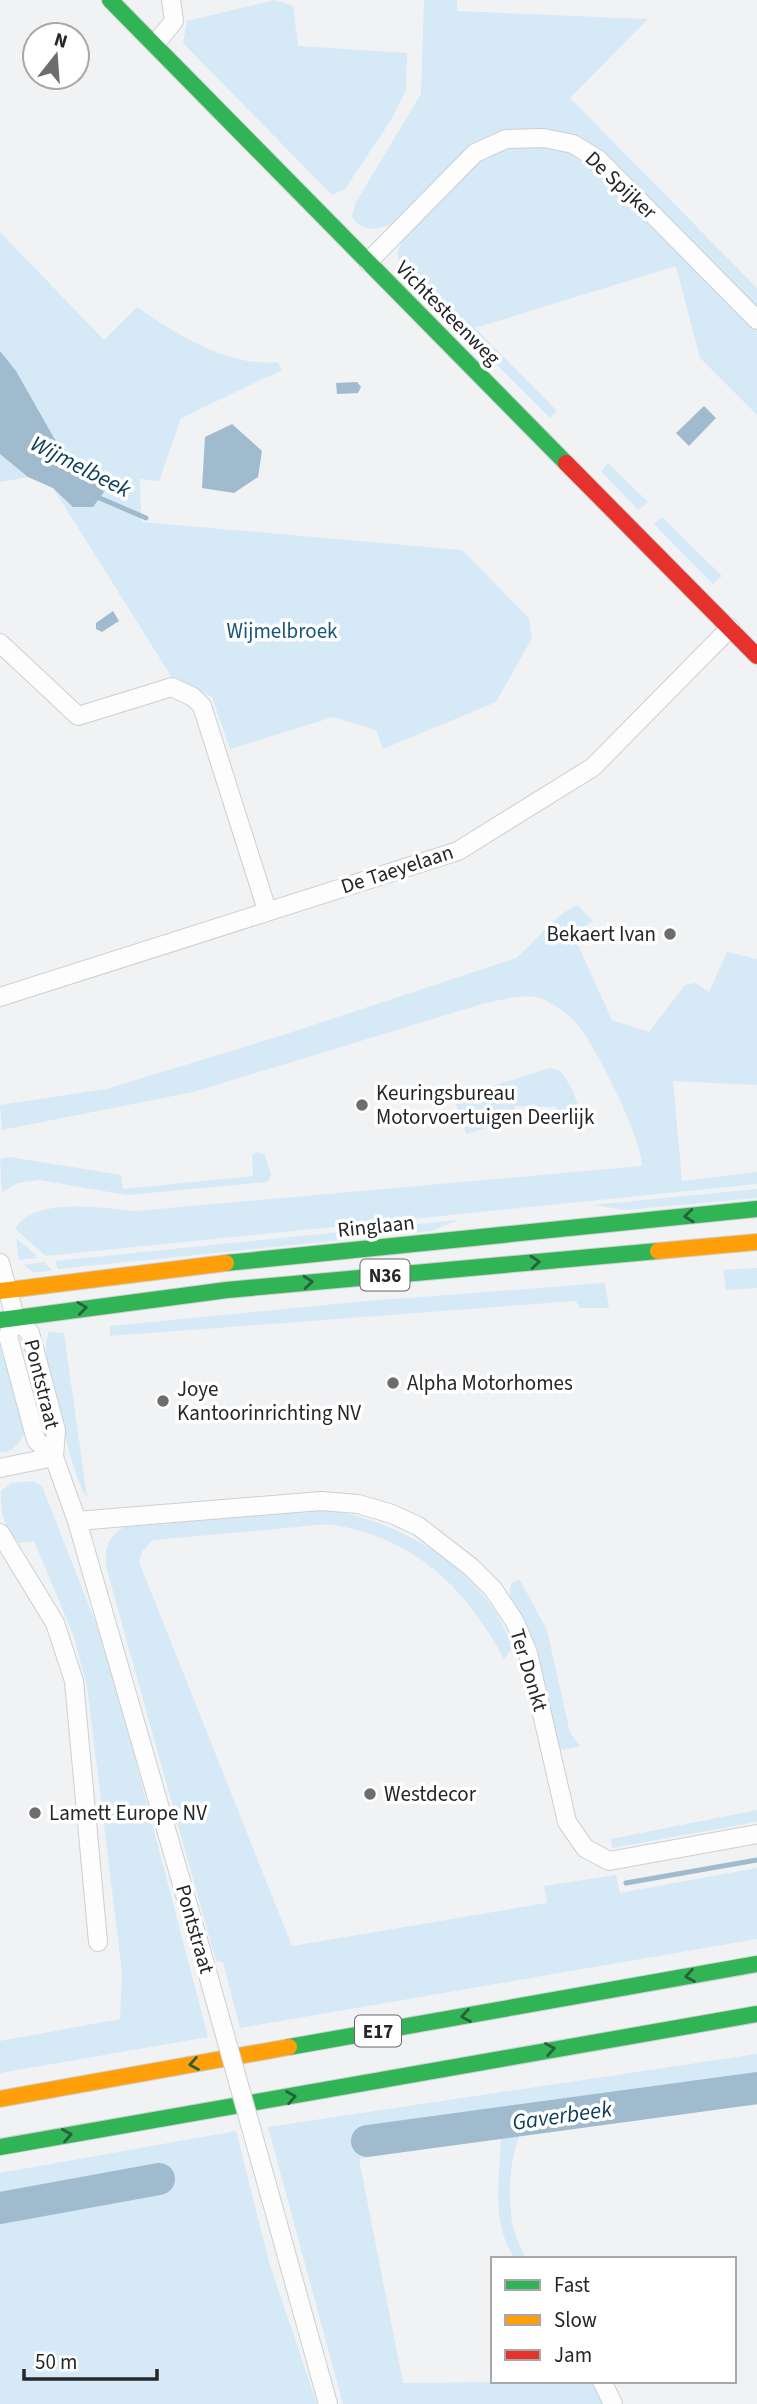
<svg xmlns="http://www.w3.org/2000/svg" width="757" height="2404" font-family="'Source Sans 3',sans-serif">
<rect width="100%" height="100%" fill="#f0f2f4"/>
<path fill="#d6e9f6" d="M275 0 293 6 298 46 407 53 406 90 391 120 345 189 332 195 183 43 187 21Z
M424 0H457V11L648 19 570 98 757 288V415L700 358 676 266 475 328 557 411 550 418 401 268 397 254 404 235 390 225C374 230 362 232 352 217L355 204 421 94Z
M0 232 104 340 137 307C178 335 227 367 278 362L282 370 181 418 159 481 140 479 141 522 462 550 529 618 532 638 496 702 383 749 376 730 333 717 230 749 212 697 171 676 53 488 28 477 0 482Z
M608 463 648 502 638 510 601 471Z
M662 517 722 576 713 584 654 524Z
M578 905 593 921 573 934 612 1020 649 1032 685 985 695 983 709 992 727 952 757 959V1085L673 1081 682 1181 757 1172V1184L46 1256 15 1229C34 1196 102 1208 135 1211L642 1166C642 1138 599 1054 581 1029 572 1017 558 1006 543 999 527 992 503 1000 485 1003L193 1092 2 1130 0 1105 106 1089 277 1037 516 958C538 940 552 916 578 905Z
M550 1068 561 1071 573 1091 578 1106 571 1118 556 1121V1107L515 1106 514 1120 466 1134 454 1098Z
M257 1152 265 1155 271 1175 267 1182 127 1195 39 1180 18 1183 2 1192 0 1159 10 1157 121 1175 123 1189 253 1176 252 1155Z
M757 1189V1198L626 1210 593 1205Z
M458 1220 431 1231 58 1269 55 1261Z
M16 1238 36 1255V1258L19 1260Z
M44 1262 53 1271 33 1272 24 1265Z
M757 1268V1288L726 1290 723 1270Z
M605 1283 609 1308H580L576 1301 110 1336V1326L366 1301Z
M49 1332 64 1333 87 1497C75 1485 49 1376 46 1354 45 1346 46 1340 49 1332Z
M0 1345 26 1430C20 1442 14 1453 0 1452Z
M33 1481 42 1486 98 1629 124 1716 208 2037 0 2073V2041L120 2019 122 1971 87 1687 74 1637 34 1541 20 1543C4 1530 0 1511 1 1491L12 1483Z
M322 1510C396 1516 490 1573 512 1648L504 1659C468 1590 415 1538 334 1525 319 1523 301 1527 286 1528 242 1532 197 1536 152 1540L142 1552 139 1562 292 1946 547 1903 544 1886 616 1875 620 1893 757 1868V1939L240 2028 223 1962 216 1961 107 1570C104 1550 106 1538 124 1527Z
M520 1580 547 1630 570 1733 580 1746 557 1751 538 1663 528 1629 510 1596 511 1583Z
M757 1810V1822L612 1848 611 1839Z
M757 2054V2095L527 2126C509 2142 508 2198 512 2222 514 2234 521 2247 526 2259H515C490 2222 500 2177 501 2136L359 2159 403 2383 596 2381 606 2404H343L268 2127Z
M236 2131 270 2265 317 2404H0V2173Z"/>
<path fill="#a1bbce" d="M0 351 16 371 54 438 104 492 93 507H73L53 488 28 477 0 454Z
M357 382 361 387 358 393 337 394 336 383Z
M704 406 716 418 689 446 676 433Z
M232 424 262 451 258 477 234 493 202 488 205 437Z
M113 611 119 621 102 632 96 629V623Z"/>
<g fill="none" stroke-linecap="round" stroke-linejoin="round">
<path stroke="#a1bbce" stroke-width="5" d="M95 496 146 518
M626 1883 757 1860"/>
<path stroke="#a1bbce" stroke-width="32" d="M367 2141 757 2088
M0 2208 159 2179"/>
<defs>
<path id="street" d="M155 44 174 21 171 0
M368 262 475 153 506 139 544 138 573 144 599 160 757 320
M0 643 78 716 172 687 193 697 202 706 267 910
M0 997 458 851 593 767 730 628
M0 1263 15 1317 30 1333 56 1430 54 1457 77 1521 205 1964
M15 1317 8 1336 36 1440 54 1457
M0 1468 54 1457
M77 1521 321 1501 358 1504 392 1514 418 1526 471 1567 493 1589 515 1622 528 1653 567 1822 585 1848 609 1861 757 1834
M0 1533 55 1623 74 1681 98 1942
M271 2199 328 2404
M602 2381 613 2404"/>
<path id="fast" d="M110 0 566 463
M226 1263 757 1209
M0 1320 227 1290 658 1251
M289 2047 757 1964
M0 2147 757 2014"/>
<path id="slow" d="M658 1251 757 1242
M0 1291 226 1263
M0 2099 289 2047"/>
<path id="jam" d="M566 463 757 656"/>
</defs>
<use href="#street" stroke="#cdcfd0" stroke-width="20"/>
<use href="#fast" stroke="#cdcfd0" stroke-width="18"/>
<use href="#slow" stroke="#cdcfd0" stroke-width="18"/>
<use href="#jam" stroke="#cdcfd0" stroke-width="18"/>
<use href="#street" stroke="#fdfdfd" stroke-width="18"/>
<use href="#fast" stroke="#30b455" stroke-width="16"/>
<use href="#slow" stroke="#ff9f0a" stroke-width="16"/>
<use href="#jam" stroke="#e5322d" stroke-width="16"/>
<defs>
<path id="street-bridge" d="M205 1964 271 2199"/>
</defs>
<use href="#street-bridge" stroke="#cdcfd0" stroke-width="20" stroke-linecap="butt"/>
<use href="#street-bridge" stroke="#fdfdfd" stroke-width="18"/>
</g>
<defs><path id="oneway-chevron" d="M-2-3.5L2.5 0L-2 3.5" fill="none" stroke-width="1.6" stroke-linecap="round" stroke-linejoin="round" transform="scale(1.75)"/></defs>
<g stroke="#295f3a">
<use href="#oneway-chevron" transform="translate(689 1216) rotate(174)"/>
<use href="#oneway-chevron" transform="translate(535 1262) rotate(-5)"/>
<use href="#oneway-chevron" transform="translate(308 1282) rotate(-5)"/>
<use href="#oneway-chevron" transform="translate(82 1308) rotate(-7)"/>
<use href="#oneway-chevron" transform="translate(690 1976) rotate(170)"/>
<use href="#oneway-chevron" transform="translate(466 2016) rotate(170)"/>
<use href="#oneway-chevron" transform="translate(550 2049) rotate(-10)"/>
<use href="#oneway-chevron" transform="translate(194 2064) rotate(170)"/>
<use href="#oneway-chevron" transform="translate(291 2097) rotate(-10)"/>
<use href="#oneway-chevron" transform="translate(67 2135) rotate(-10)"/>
</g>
<g fill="#6c6d6f" stroke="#fff" stroke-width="2.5">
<circle cx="670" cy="934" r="7"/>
<circle cx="362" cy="1105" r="7"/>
<circle cx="393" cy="1383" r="7"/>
<circle cx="163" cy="1401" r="7"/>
<circle cx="370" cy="1794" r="7"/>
<circle cx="35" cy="1813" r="7"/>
</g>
<g text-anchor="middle" stroke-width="7" stroke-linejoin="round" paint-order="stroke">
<g fill="#fff" stroke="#666768" stroke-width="2">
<rect x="360.5" y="1259.5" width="49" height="31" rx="5"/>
<rect x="355" y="2015.5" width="46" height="31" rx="5"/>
</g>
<g font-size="19" font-weight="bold" fill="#252628">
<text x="385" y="1282">N36</text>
<text x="378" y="2038">E17</text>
</g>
<g font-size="21" fill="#252628" stroke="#fff">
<text transform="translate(621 185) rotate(43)" y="7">De Spijker</text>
<text transform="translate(448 313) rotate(45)" y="7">Vichtesteenweg</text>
<text transform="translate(397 869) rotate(-18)" y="7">De Taeyelaan</text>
<text transform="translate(376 1226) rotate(-6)" y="7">Ringlaan</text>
<text transform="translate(42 1384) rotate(76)" y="7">Pontstraat</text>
<text transform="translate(529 1670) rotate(73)" y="7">Ter Donkt</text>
<text transform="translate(195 1929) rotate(74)" y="7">Pontstraat</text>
</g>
<g font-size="21" fill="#185679" stroke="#fff">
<text x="282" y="638">Wijmelbroek</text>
</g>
<g font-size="21" fill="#252628" stroke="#fff" text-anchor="start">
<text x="656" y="941" text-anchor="end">Bekaert Ivan</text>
<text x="376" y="1100">Keuringsbureau<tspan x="376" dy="24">Motorvoertuigen Deerlijk</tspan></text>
<text x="407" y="1390">Alpha Motorhomes</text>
<text x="177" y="1396">Joye<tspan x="177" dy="24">Kantoorinrichting NV</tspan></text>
<text x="384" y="1801">Westdecor</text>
<text x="49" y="1820">Lamett Europe NV</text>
</g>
<g font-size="23" font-style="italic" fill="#0c3c57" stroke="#fff">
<text transform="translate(81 466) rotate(27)" y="8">Wijmelbeek</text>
<text transform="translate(562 2115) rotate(-8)" y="8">Gaverbeek</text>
</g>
</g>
<rect x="491" y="2257" width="245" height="126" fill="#ffffff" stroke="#a8a8a9" stroke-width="2"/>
<rect x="505" y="2280" width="35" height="10" fill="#30b455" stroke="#a8a8a9" stroke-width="2"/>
<text x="554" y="2292" font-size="21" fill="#252628">Fast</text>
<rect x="505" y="2315" width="35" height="10" fill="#ff9f0a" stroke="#a8a8a9" stroke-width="2"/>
<text x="554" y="2327" font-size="21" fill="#252628">Slow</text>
<rect x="505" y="2350" width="35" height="10" fill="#e5322d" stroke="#a8a8a9" stroke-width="2"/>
<text x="554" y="2362" font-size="21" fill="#252628">Jam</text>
<g transform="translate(56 56) rotate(17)"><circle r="33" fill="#ffffff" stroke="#a8a8a9" stroke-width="2"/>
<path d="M0-5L12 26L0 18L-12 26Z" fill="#6c6d6f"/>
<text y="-10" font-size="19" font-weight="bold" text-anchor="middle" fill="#252628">N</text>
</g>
<path d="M24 2369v10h133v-10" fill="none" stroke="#252628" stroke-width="3.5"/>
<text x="35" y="2369" font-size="21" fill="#252628" stroke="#ffffff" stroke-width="5" paint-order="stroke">50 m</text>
</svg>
